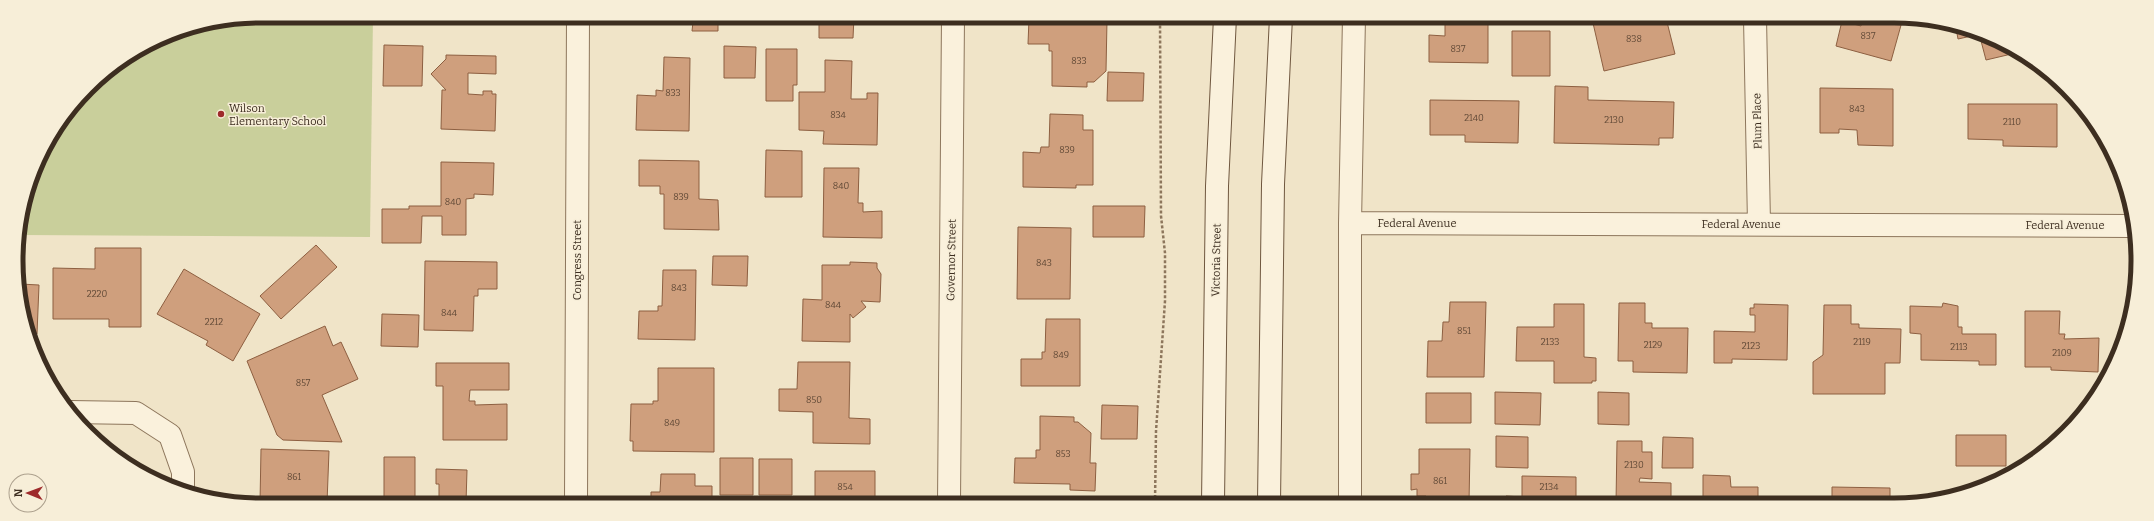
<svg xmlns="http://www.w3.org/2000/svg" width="2154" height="521" font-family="Bitter,serif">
<rect width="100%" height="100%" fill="#f0e4c8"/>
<path fill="#c9cf9b" d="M261 16H373L370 237 19 235 41 152 99 77 167 35Z"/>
<path fill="#cf9f7d" stroke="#8d5f41" d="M415 16H468L467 22 415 21Z
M657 17H718V31H692L693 22H657Z
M819 17H854L853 38H819Z
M1445 18H1488V63L1429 62V35L1445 36Z
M1594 18H1666L1675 54 1604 71 1593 23 1595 22Z
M1867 18H1903L1891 61 1836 46 1842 21 1861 26 1862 20 1866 21Z
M1029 19 1107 20 1106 71 1094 82H1087V87L1052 86V51H1049V44H1028Z
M1956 28 1976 35 1958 39Z
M1512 31H1550V76H1512Z
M1980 37 2016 49 2020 52 1986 60Z
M384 45 423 46 422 86H383Z
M724 46 756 47 755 78H724Z
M766 49H797V85H793V101H766Z
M446 55 496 56V74L468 73V94L483 95V91H492V94H496L495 131 441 129 442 90H446L431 74 446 59Z
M664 57 690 58 689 131 636 130 637 95 656 96V90L663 91Z
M825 60 852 61 851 99H867V93H878L877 145 823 144 824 131 799 130V92H825Z
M1108 72 1144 73 1143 101H1107Z
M1555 86 1588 87V100L1674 102 1673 138H1659V145L1554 143Z
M1820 88 1893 89V146L1858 145 1857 130 1839 129V133H1820Z
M1430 100 1519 101 1518 143 1465 142V135H1430Z
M1968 104H2057V147L2003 146V140L1968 139Z
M1050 114 1083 115V130H1093V185H1076V188L1023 187V152L1040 153 1041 147H1049Z
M766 150 802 151V197H765Z
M639 160 699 161V199L718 200 719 230 664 229V194H660V186H639Z
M441 162 494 163 493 195 474 194V198L466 199V235H442V216H422L421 243H382V209H409V206H441Z
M824 168H859L858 203H863V212L882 211V238L823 237Z
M1093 206H1145L1144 237H1093Z
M1018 227 1071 228 1070 299H1017Z
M316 245 337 267 281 319 260 296Z
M95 248H141V327H109V319H53V268L95 269Z
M713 256H748L747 286 712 285Z
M425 261 497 262V289H478V296H474L473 331 424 330Z
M850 262 877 263V268L881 274 880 302 861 301 866 307 853 318 850 314V342L802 341 803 299 822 300V265H850Z
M184 269 260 314 233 361 206 345 208 341 157 314Z
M663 270H696L695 340 638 339 639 311H658V306H662Z
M20 284 39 285 37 334H29L24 324Z
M1450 302H1486L1484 377H1427L1428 341H1442L1443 322H1449Z
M1619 303H1645V323H1652V328H1688L1687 373 1633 372V361H1618Z
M1943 303 1958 306V327H1962V334H1996V365H1979V361L1921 360V334L1910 333V306L1942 307Z
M1554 304H1584V357L1596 358V381H1592V383H1554V361H1516L1517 327H1554Z
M1754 304 1788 305 1787 360 1732 359V363H1714V331L1755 332V315H1750V308H1754Z
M1824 305H1851V324H1859V328L1901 329 1900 363H1885V394H1813V362L1823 355Z
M2025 311H2060L2059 334H2065L2064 339 2099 338 2098 372 2051 370V367H2025Z
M382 314 419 315 418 347 381 346Z
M1046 319H1080V386H1021V359H1042V352H1045Z
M325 326 333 346 341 342 358 379 322 395 342 442 283 440 277 435 247 361Z
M798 362H850L849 418 870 419V444L813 443V412L779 411V389H797Z
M436 363H509V390H470L469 401H475V405L507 404V440H443V386H436Z
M658 368H714V452L633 451V441H630L631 404H653V401H658Z
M1495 392 1541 393 1540 425 1495 424Z
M1598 392 1629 393V425L1598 424Z
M1426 393H1471V423H1426Z
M1102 405 1138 406 1137 439H1101Z
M1040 416 1074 417V422H1078L1091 433 1090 463H1096L1095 491 1070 490V484L1014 483 1015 458H1036V450H1040Z
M1956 435H2006V466H1956Z
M1496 436 1528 437V468L1496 467Z
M1663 437 1693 438V468H1662Z
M1617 441H1642V452H1652V479L1640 478 1639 482 1671 483V497H1685V503H1616Z
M261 449 329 451 327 503H260Z
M1419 449H1470L1469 503H1426V496H1417V489L1411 490V474H1419Z
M384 457H415V497H384Z
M720 458H753V495H720Z
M759 459H792V495H759Z
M436 469 467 470 466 503H439V484H436Z
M815 471H875V503H815Z
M661 474H695V486H712V503H651V492H660Z
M1703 475 1730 476 1731 487H1758V503H1760H1713V498H1703Z
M1522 476 1576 477V503H1506V496L1522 497Z
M1832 487 1890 488V503H1817V499H1832Z"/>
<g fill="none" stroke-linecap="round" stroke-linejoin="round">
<defs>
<path id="street" d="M1755 18 1759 224
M1350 223 2132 226
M70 412 136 413 170 435 183 472V488
M576 503 578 16
M949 503 953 17
M1350 503V223L1354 17"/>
<path id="secondary" d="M1213 503 1217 186 1225 17
M1269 503 1273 184 1281 17"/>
</defs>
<use href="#street" stroke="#8d765c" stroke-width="24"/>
<use href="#secondary" stroke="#6f573f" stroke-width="24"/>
<path stroke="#8d765c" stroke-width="2.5" stroke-dasharray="3 2" stroke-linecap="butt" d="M1155 503 1156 431 1165 301V253L1161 216 1160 17"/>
<use href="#street" stroke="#faf1dc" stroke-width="22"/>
<use href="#secondary" stroke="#faf1dc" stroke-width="22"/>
</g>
<circle fill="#9e2a2b" stroke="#f7eed8" stroke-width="1.5" cx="221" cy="114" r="4"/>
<g text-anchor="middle" stroke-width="3" stroke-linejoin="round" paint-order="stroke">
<g font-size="9" fill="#624a37">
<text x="1868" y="39">837</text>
<text x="1634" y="42">838</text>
<text x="1458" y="52">837</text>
<text x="1079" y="64">833</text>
<text x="673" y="96">833</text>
<text x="1857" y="112">843</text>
<text x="838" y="118">834</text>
<text x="1474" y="121">2140</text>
<text x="1614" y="123">2130</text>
<text x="2012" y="125">2110</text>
<text x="1067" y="153">839</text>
<text x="841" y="189">840</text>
<text x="681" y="200">839</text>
<text x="453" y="205">840</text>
<text x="1044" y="266">843</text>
<text x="679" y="291">843</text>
<text x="97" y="297">2220</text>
<text x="833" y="308">844</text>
<text x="449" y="316">844</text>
<text x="214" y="325">2212</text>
<text x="1464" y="334">851</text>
<text x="1550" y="345">2133</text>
<text x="1862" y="345">2119</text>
<text x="1653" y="348">2129</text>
<text x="1751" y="349">2123</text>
<text x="1959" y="350">2113</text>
<text x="2062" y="356">2109</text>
<text x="1061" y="358">849</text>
<text x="303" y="386">857</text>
<text x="814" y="403">850</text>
<text x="672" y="426">849</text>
<text x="1063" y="457">853</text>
<text x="1634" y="468">2130</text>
<text x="294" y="480">861</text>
<text x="1440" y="484">861</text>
<text x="845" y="490">854</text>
<text x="1549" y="490">2134</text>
</g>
<g font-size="11" fill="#3d2e20" stroke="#f7eed8" text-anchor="start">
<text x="229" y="112">Wilson<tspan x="229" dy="13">Elementary School</tspan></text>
</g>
<g font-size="11" fill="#3d2e20" stroke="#f7eed8">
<text transform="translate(1757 121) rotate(-91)" y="4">Plum Place</text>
<text x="1417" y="227">Federal Avenue</text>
<text x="1741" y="228">Federal Avenue</text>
<text x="2065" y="229">Federal Avenue</text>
<text transform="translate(577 260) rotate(-90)" y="4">Congress Street</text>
<text transform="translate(951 260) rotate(-89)" y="4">Governor Street</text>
<text transform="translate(1216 260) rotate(-89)" y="4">Victoria Street</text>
</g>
</g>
<path d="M0 0H2154V521H0ZM260 23H1894A237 237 0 0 1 2131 260V261A237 237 0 0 1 1894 498H260A237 237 0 0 1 23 261V260A237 237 0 0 1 260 23Z" fill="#f7eed8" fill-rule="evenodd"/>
<path fill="none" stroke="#3d2e20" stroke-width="5" d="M260 23H1894A237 237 0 0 1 2131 260V261A237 237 0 0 1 1894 498H260A237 237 0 0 1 23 261V260A237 237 0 0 1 260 23Z"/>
<g transform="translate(28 493) rotate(271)"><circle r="19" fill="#f7eed8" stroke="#ada18e"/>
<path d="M0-3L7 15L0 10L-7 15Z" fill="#9e2a2b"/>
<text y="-6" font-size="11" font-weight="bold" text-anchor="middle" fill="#3d2e20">N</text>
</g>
</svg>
